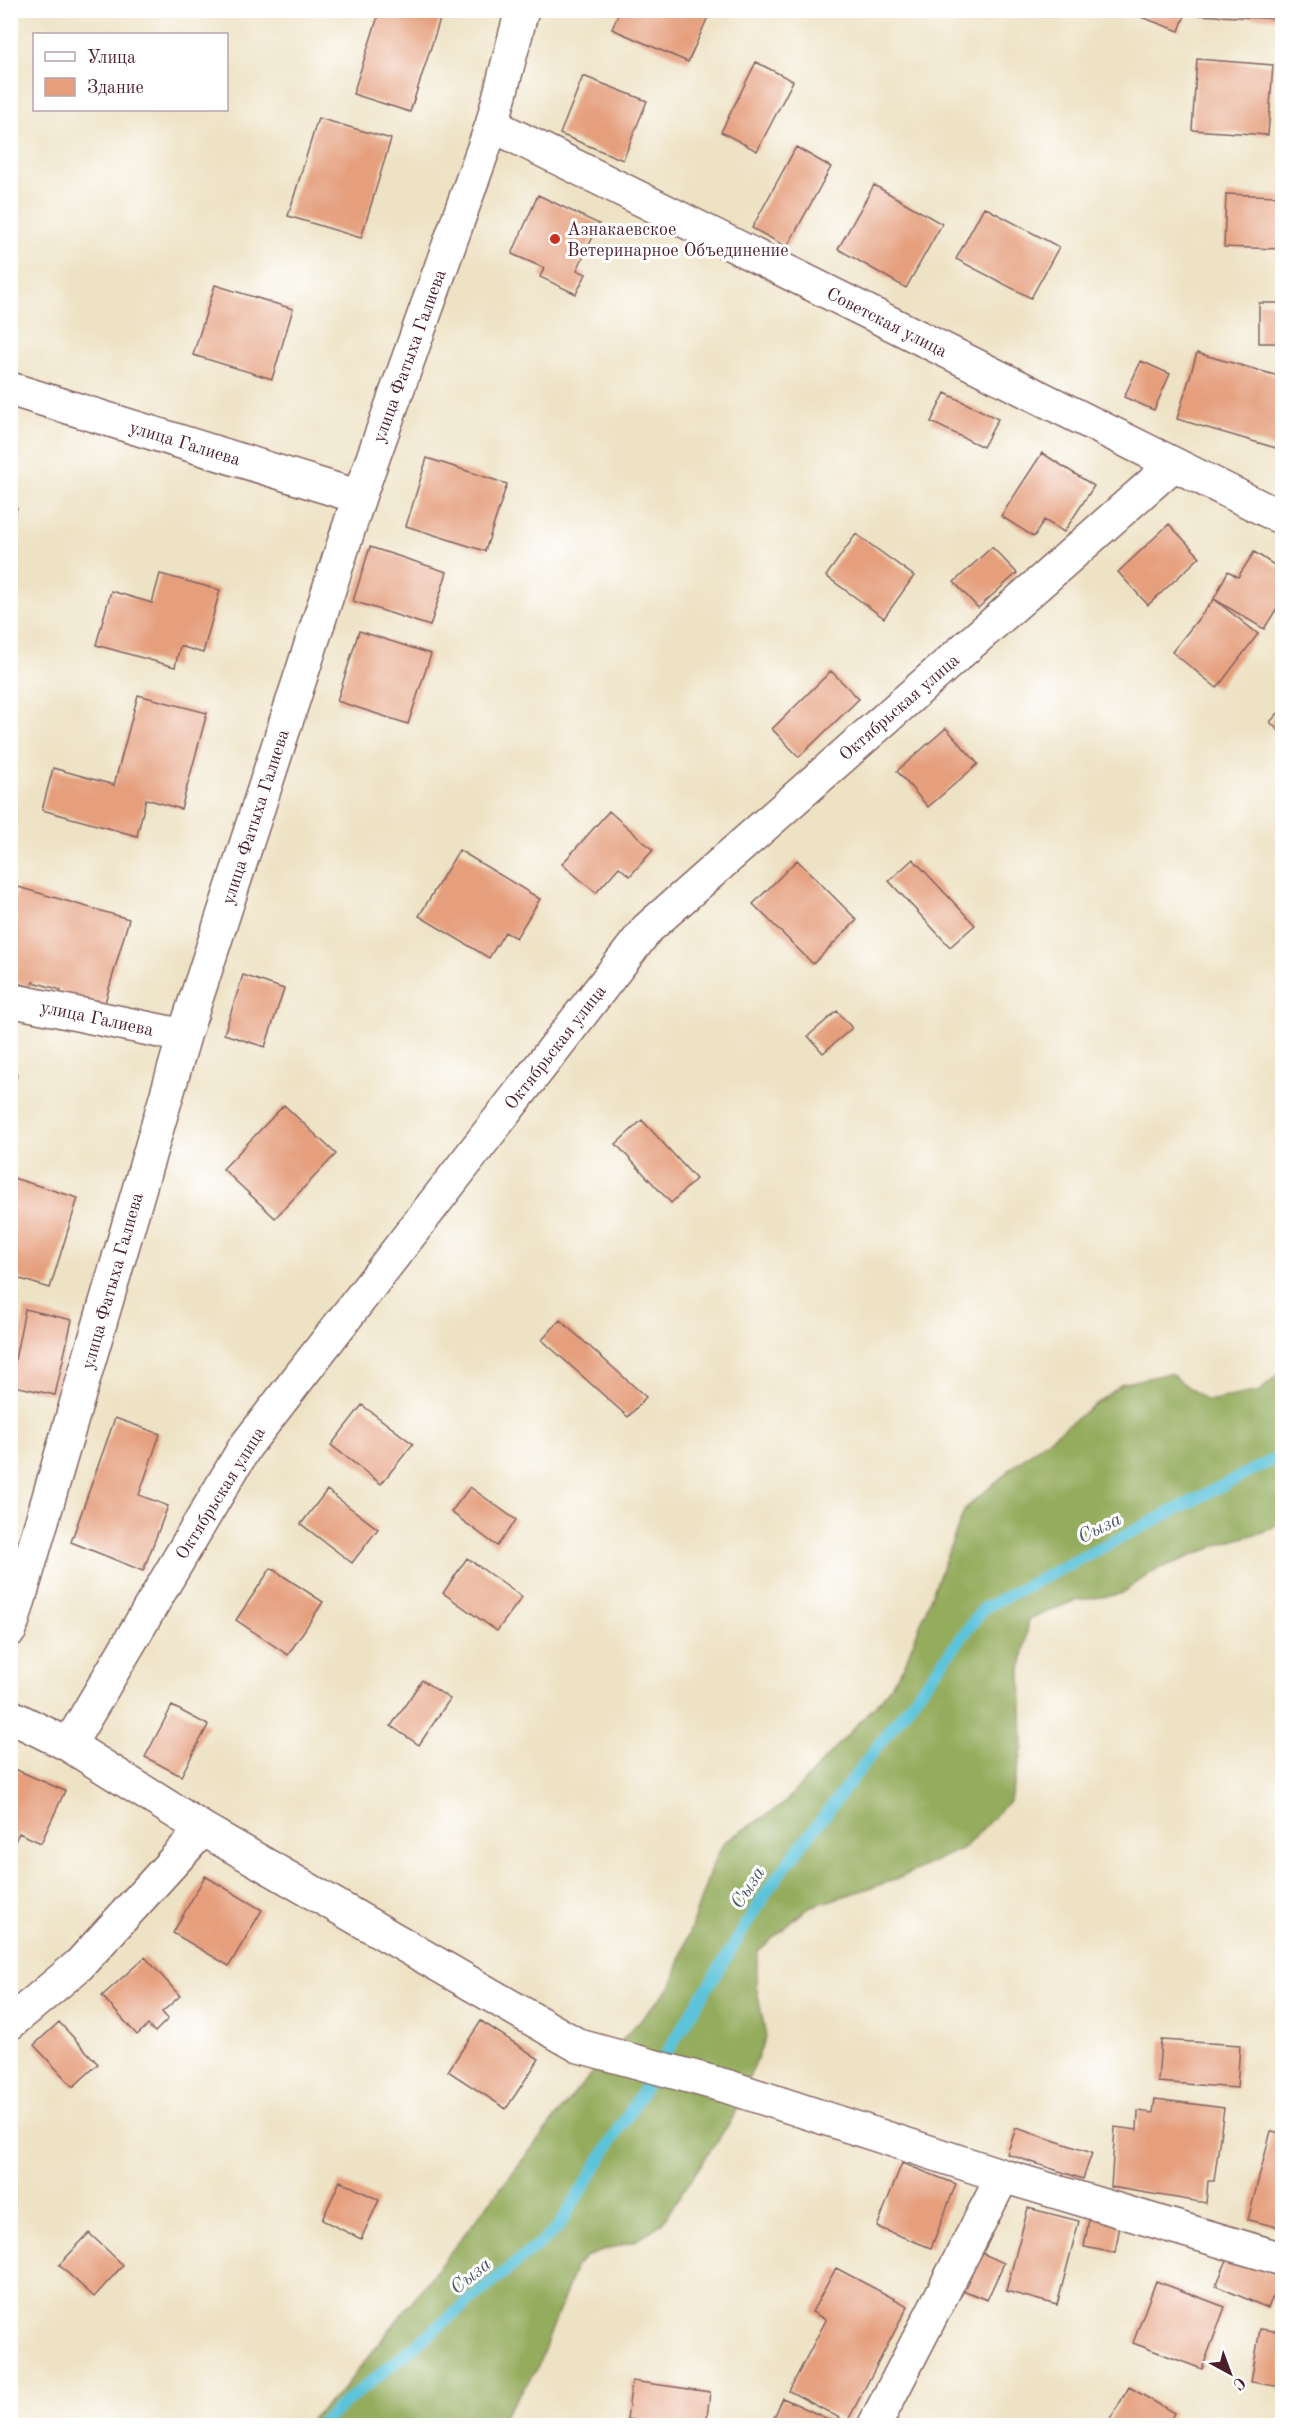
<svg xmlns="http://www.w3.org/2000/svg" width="1293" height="2436" font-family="'Old Standard TT',serif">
<rect width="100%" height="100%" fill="#fff"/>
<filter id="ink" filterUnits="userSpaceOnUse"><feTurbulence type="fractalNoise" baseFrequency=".0167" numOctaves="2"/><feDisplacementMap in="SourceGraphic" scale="12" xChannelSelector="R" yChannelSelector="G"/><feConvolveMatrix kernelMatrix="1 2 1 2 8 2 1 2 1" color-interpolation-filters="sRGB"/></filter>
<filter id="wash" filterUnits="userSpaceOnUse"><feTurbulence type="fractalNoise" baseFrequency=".008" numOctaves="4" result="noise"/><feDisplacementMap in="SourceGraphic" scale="24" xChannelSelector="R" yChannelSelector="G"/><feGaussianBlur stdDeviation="1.35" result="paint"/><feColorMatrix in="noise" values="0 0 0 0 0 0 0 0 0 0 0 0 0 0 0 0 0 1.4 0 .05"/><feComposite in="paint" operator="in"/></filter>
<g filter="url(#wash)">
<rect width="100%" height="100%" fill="#eee2c4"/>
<path fill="#94ac5d" stroke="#6f6644" stroke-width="1.5" d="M1282 1371V1521L1266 1531 1221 1544 1154 1571 1120 1594 1074 1601 1029 1619 1021 1670 1023 1747 1010 1800 965 1847 895 1880 809 1907 758 1951 756 1985 766 2037 732 2119 661 2224 637 2240 587 2256 576 2266 536 2371 497 2425 302 2426 340 2393 579 2088 671 1986 712 1866 724 1842 781 1806 882 1698 904 1666 965 1509 1020 1461 1122 1384 1169 1373 1207 1401 1260 1391Z"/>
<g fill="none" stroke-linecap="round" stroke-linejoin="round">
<path stroke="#5cc3da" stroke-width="12" d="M317 2426 557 2229 771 1885 984 1608 1282 1455"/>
</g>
<g id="blocks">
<path fill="#e59f7d" d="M380 10H443L410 112 353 94Z
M620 10H711L688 62 612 29Z
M1134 10H1187L1179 31 1133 14Z
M1195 10H1282V19L1194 15Z
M1197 59 1273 65 1268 135 1192 130Z
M756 62 793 81 757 151 721 132Z
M583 76 647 101 623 160 560 134Z
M318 118 391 139 361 238 288 216Z
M796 147 831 167 787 247 752 228Z
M874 185 942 224 906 288 838 249Z
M1226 194 1282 196V249L1224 247Z
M538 195 599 224 577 270 586 274 576 294 540 277 544 268 512 254Z
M984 207 1059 247 1031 298 956 259Z
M215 285 293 309 272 379 193 355Z
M1259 303H1282V343H1259Z
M1197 353 1282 377V424L1276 448 1177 419Z
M1141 361 1170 374 1154 410 1124 397Z
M945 393 998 419 983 447 931 422Z
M1042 453 1094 486 1064 532 1044 520 1034 537 1001 516Z
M427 458 507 484 485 551 406 526Z
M10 506 17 508 11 527H10Z
M1169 524 1200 557 1148 605 1118 572Z
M856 534 914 576 884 618 826 576Z
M370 547 447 572 430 626 353 601Z
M992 547 1017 573 978 608 954 582Z
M1254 552 1282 570V600L1264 629 1214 599 1228 571 1238 577Z
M160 574 220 590 203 653 180 646 175 667 96 645 111 591 152 603Z
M1214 599 1258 634 1217 688 1172 652Z
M359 631 431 654 408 724 337 701Z
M831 671 859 699 799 757 772 729Z
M138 695 207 713 181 809 146 799 137 836 42 810 53 768 114 785Z
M1282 709V734L1270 722Z
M946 728 978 764 928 807 897 771Z
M609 811 653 850 630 876 619 867 596 893 562 864Z
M459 850 540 899 516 938 505 932 489 958 419 916Z
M913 859 975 925 950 947 889 881Z
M797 860 857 920 813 964 753 904Z
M18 887 129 919 102 1013 58 1001 61 990 33 982 31 987 10 981V915Z
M243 975 284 989 265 1047 224 1034Z
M837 1011 852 1028 823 1053 808 1036Z
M10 1072 17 1074 11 1094H10Z
M284 1105 336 1154 275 1218 223 1169Z
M642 1120 696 1179 671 1203 616 1144Z
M10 1177 78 1198 50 1288 10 1276Z
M25 1309 72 1320 55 1395 10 1385Z
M560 1320 646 1397 628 1417 542 1340Z
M362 1405 413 1444 381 1484 331 1445Z
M115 1418 160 1434 139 1495 168 1506 143 1571 71 1542Z
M470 1487 516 1520 497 1546 451 1512Z
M327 1490 378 1529 352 1563 301 1524Z
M467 1558 522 1597 497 1631 443 1593Z
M271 1568 323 1602 288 1655 236 1620Z
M422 1680 450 1699 419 1745 391 1726Z
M172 1706 208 1725 181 1776 145 1757Z
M10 1767 65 1791 41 1843 19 1833 15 1841 10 1839Z
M205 1876 262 1910 229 1966 173 1933Z
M145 1957 180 1996 162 2012 168 2019 155 2032 148 2025 137 2035 102 1996Z
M481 2021 539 2059 506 2109 448 2071Z
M59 2022 98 2064 73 2087 34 2045Z
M1161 2040 1240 2045 1237 2088 1158 2082Z
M1155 2099 1224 2108 1214 2181H1208L1206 2203 1111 2187 1115 2127 1137 2130 1138 2111 1153 2113Z
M1016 2128 1092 2153 1083 2179 1007 2154Z
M1271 2131 1282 2133V2228L1248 2220Z
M902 2163 956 2184 931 2248 877 2227Z
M340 2181 379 2200 361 2239 322 2220Z
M1028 2208 1079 2221 1057 2305 1006 2291Z
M1090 2214 1121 2220 1115 2253 1084 2247Z
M89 2233 123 2265 94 2297 59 2265Z
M975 2250 1004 2263 987 2300 958 2288Z
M1229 2255 1281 2278 1268 2308 1216 2286Z
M836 2268 908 2306 847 2422 789 2391 826 2320 812 2312Z
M1156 2281 1225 2307 1202 2369 1133 2343Z
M1260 2329 1282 2332V2387L1251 2382Z
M632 2381 710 2392 706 2426H676L627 2419Z
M1129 2387 1174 2413 1167 2426H1106Z
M783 2398 843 2426H770Z"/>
</g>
</g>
<g filter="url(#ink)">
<use href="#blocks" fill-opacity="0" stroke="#836361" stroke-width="1.5"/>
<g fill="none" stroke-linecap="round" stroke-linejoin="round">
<defs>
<path id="minor" d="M492 125 1282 518
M10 389 359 497
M10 1000 184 1036
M10 1630 184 1036 359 497 492 125 522 10
M10 1716 69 1745 203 1829 579 2046 729 2087 1003 2176 1282 2259
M69 1745 245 1447 647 929 1173 465
M10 2023 79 1965 203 1829
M874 2426 1003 2176"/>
</defs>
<use href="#minor" stroke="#836361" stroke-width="36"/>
<use href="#minor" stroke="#fff" stroke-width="33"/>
</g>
</g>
<circle fill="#c8321e" stroke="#fff" stroke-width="2" cx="555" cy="239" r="6"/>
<g text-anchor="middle" stroke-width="6" stroke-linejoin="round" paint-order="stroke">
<g font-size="18" fill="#4a1f2b" stroke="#fff" text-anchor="start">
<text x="567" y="235">Азнакаевское<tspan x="567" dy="21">Ветеринарное Объединение</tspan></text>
</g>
<g font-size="18" fill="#4a1f2b" stroke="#fff">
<text transform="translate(887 322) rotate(27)" y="6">Советская улица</text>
<text transform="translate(409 356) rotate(-70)" y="6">улица Фатыха Галиева</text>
<text transform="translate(185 443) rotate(17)" y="6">улица Галиева</text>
<text transform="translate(899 707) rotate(-41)" y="6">Октябрьская улица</text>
<text transform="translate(255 817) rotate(-72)" y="6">улица Фатыха Галиева</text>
<text transform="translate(97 1018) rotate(12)" y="6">улица Галиева</text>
<text transform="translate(555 1047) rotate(-52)" y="6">Октябрьская улица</text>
<text transform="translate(112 1281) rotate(-74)" y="6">улица Фатыха Галиева</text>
<text transform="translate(220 1493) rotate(-58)" y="6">Октябрьская улица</text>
</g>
<g font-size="20" font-style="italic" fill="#505868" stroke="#fff">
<text transform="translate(1099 1527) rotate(-27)" y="7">Сыза</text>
<text transform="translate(747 1887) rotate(-57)" y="7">Сыза</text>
<text transform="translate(470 2275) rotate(-39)" y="7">Сыза</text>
</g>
</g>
<rect width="1293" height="2436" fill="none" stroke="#fff" stroke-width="36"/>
<rect x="33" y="33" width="195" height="78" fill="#ffffff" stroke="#b7a5aa" stroke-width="1.5"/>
<rect x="45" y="52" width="30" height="9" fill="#ffffff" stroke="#b7a5aa" stroke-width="1.5"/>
<text x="87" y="63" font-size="18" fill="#4a1f2b">Улица</text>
<rect x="45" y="78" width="30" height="18" fill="#e59f7d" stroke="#b7a5aa" stroke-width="1.5"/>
<text x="87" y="93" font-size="18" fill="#4a1f2b">Здание</text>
<g transform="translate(1230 2373) rotate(139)" stroke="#ffffff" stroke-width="4.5" paint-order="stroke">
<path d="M0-4.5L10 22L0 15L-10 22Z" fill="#4a1f2b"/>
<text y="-9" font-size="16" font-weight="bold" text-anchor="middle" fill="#4a1f2b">С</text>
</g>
</svg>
